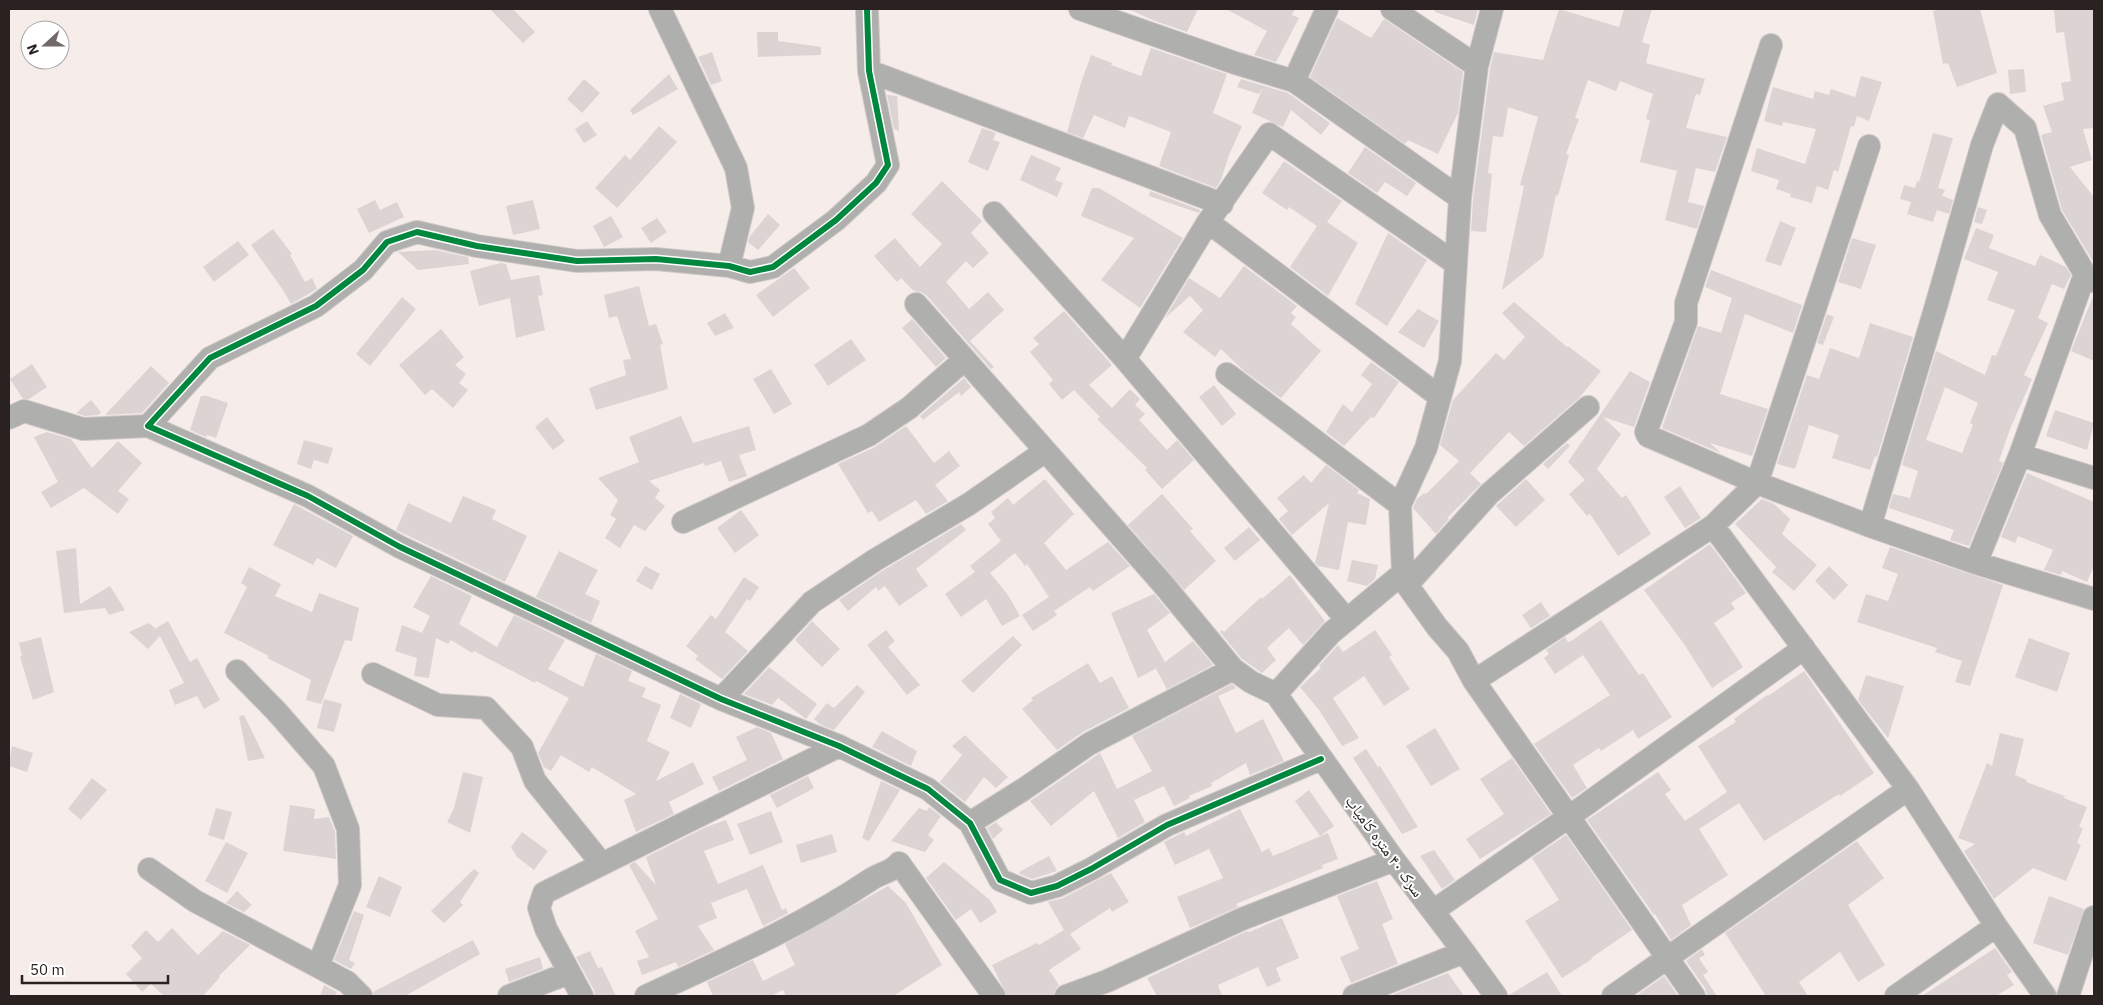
<svg xmlns="http://www.w3.org/2000/svg" width="2103" height="1005" font-family="'IBM Plex Sans','Noto Naskh Arabic',sans-serif">
<rect width="100%" height="100%" fill="#f6edea"/>
<path fill="#dcd4d2" fill-rule="evenodd" d="M490 9H513L535 32 523 43Z
M1128 9H1198L1187 32 1155 21Z
M1226 9H1295L1292 15 1299 18 1276 62 1254 55 1267 31Z
M1435 9H1478L1474 25 1435 12Z
M1559 9 1619 27 1624 9H1652L1642 42 1650 45 1646 63 1705 79 1700 95 1696 94 1686 128 1727 137 1715 172 1696 168 1688 202 1704 206 1697 229 1665 220 1677 171 1640 162 1650 120 1646 119 1653 94 1620 81 1616 91 1588 80 1575 118 1579 119 1566 154 1569 155 1558 196 1556 195 1543 257 1502 290 1524 186 1520 185 1538 117 1508 107 1503 137 1493 136 1488 173 1492 174 1486 232 1471 231 1473 199 1490 69 1494 52 1543 60Z
M1944 9H1980L1997 73 1957 87 1948 63 1943 64 1933 11Z
M2054 9H2094V128L2083 129 2092 160 2070 167 2094 197V263L2062 210 2041 135 2052 132 2043 106 2064 100 2061 83 2071 81 2064 32 2056 33Z
M1337 18 1371 38 1384 19 1463 72 1458 113 1438 154 1408 140 1405 144 1310 77Z
M757 32H778V41L821 47V55L758 57Z
M1151 48 1227 74 1213 113 1242 126 1229 155 1221 180 1216 188 1159 166 1171 132 1129 116 1125 128 1094 115 1083 138 1067 132 1081 83 1091 55 1112 63 1111 65 1141 76Z
M712 52 722 81 711 85 698 57Z
M2024 69 2026 92 2010 94 2008 70Z
M669 74 678 89 633 115 630 110Z
M1861 76 1882 82 1869 121 1857 116 1854 127 1851 126 1838 172 1834 170 1828 190 1817 186 1812 203 1790 197 1791 194 1776 189 1779 180 1751 171 1757 148 1805 164 1816 129 1783 122 1782 126 1764 121 1773 87 1813 99 1815 91 1829 95 1831 89 1855 97Z
M584 79 600 93 582 113 567 99Z
M1241 79 1288 93 1330 123 1321 135 1291 110 1283 127 1252 113 1263 88 1259 94 1237 87Z
M887 95 897 96 899 131 894 129Z
M587 121 597 135 584 143 575 129Z
M659 126 677 142 617 208 595 188 625 155 630 160Z
M982 128 996 133 993 140 1000 142 988 171 968 162Z
M1933 133 1953 138 1938 188 1945 190 1942 196 1953 200 1949 214 1937 210 1933 222 1907 214 1911 202 1900 199 1904 185 1915 188 1917 181 1919 182Z
M1365 147 1416 183 1407 196 1385 182 1377 193 1348 173Z
M1031 155 1061 168 1055 180 1063 183 1057 197 1020 180Z
M1284 161 1342 201 1327 222 1358 243 1328 296 1290 267 1317 226 1289 207 1287 210 1262 193Z
M942 181 982 221 971 233 989 253 973 268 966 261 946 282 969 309 988 292 1004 310 970 341 994 367 991 369 926 295 921 292 914 291 901 278 897 282 874 256 895 238 920 267 942 244 911 214Z
M1092 188H1099L1183 238 1140 308 1101 280 1134 238 1081 216Z
M1150 191 1200 210 1199 213 1149 196Z
M375 200 380 210 397 202 404 217 369 233 357 209Z
M533 200 540 229 513 235 506 206Z
M1978 207 1987 210 1982 224 1974 222Z
M768 214 780 225 758 250 748 242 750 236Z
M611 216 623 237 604 247 593 226Z
M657 218 667 232 651 243 641 228Z
M1780 221 1796 228 1781 266 1765 261Z
M1976 228 1994 235 1989 248 2035 266 2040 255 2066 267 2071 275 2064 289 2052 284 2038 318 2048 323 2024 375 2032 379 2010 429 1999 461 2003 463 1969 546 1950 540 1954 530 1889 508 1893 494 1910 498 1918 471 1902 465 1936 351 1985 375 1992 355 1996 356 2015 310 1987 300 1998 272 1964 259ZM1945 387 1978 403 1970 423 1973 425 1962 453 1926 440Z
M273 229 292 254 290 255 305 282 312 278 317 289 291 304 283 290 251 245Z
M1388 233 1427 260 1387 326 1355 304Z
M1852 238 1876 245 1861 289 1838 282Z
M238 241 249 255 214 282 203 267Z
M435 250 468 257 469 264 418 270 398 252Z
M501 263 506 264 511 280 539 275 543 295 538 296 545 330 516 338 510 298 479 306 470 271Z
M1244 266 1297 306 1291 313 1296 317 1291 324 1321 351 1281 398 1244 371 1221 349 1215 357 1183 332 1203 310 1190 296 1165 318 1189 278 1220 298Z
M794 268 810 288 773 317 756 295Z
M1711 270 1802 305 1793 333 1745 314 1720 394 1768 409 1752 456 1710 443 1721 453 1662 428 1698 326 1721 333 1732 298 1705 287Z
M639 286 649 326 656 324 663 344 660 345 668 389 596 410 589 388 626 375 623 360 631 359 617 316 609 318 604 295Z
M2094 294V361L2071 351Z
M402 297 416 309 370 366 356 354Z
M1514 302 1567 347 1568 346 1601 371 1580 397 1524 446 1509 432 1470 473 1481 484 1447 518 1449 519 1436 534 1413 508 1417 499 1424 493 1426 494 1459 461 1440 445 1453 400 1496 353 1504 360 1525 337 1502 313Z
M1418 309 1439 321 1424 348 1398 332Z
M1064 311 1112 365 1089 385 1112 408 1130 389 1140 399 1135 405 1145 414 1139 420 1167 450 1177 440 1194 460 1162 489 1145 470 1147 468 1097 419 1100 417 1074 390 1062 400 1049 384 1053 380 1030 352 1039 344 1033 338Z
M725 313 734 328 715 336 707 323Z
M1827 314 1834 317 1823 345 1817 343Z
M912 319 946 358 936 367 902 328Z
M1870 323 1913 337 1877 457 1875 456 1870 470 1832 458 1839 435 1809 425 1795 469 1777 464 1807 375 1819 379 1830 348 1859 358Z
M441 329 464 357 455 365 466 374 459 383 468 390 453 408 432 389 425 395 399 365Z
M851 339 866 360 828 386 814 365Z
M1371 362 1399 382 1374 418 1371 417 1344 446 1326 432 1343 404 1352 412 1372 384 1361 375Z
M32 364 47 387 29 399H23L10 379Z
M151 366 169 383 142 413 105 415Z
M771 369 792 404 774 414 753 379Z
M1630 371 1650 382 1634 427 1603 417 1621 434 1597 469 1622 498 1626 495 1651 534 1618 556 1590 514 1587 516 1569 494 1585 480 1568 462Z
M964 378 971 387 961 396 959 392 923 420 920 416Z
M1214 385 1236 414 1222 426 1199 397Z
M201 396H207L228 403 216 438 207 435 206 437 190 430Z
M91 400 101 412 98 415 85 416 76 413Z
M2055 410 2094 423 2087 450 2046 436Z
M681 416 693 443 749 426 756 450 739 455 747 476 729 482 721 461 705 466 704 463 649 481 660 490 655 498 665 506 645 531 634 525 620 548 605 538 616 519 610 515 618 500 598 478 639 462 629 437Z
M547 417 565 441 553 450 535 427Z
M906 426 934 463 949 451 960 466 935 485 948 501 926 514 916 500 879 522 872 511 868 513 838 464 875 447Z
M47 432 71 439 92 468 118 441 142 463 118 491 129 499 118 514 84 488 51 508 41 492 58 482 34 437Z
M304 440 333 448 328 464 314 460 311 469 297 464Z
M1567 443 1570 446 1548 469 1543 464Z
M1326 465 1359 490 1357 493 1370 499 1366 525 1348 522 1339 570 1318 566 1315 563 1329 503 1292 535 1279 519 1288 511 1277 498 1304 475 1311 483Z
M2027 473 2094 502V566L2087 582 2062 571 2061 575 2044 570 2053 550 2018 536 2015 543 2001 537Z
M1045 479 1074 514 1044 543 1066 570 1108 542 1130 566 1093 591 1090 587 1054 611 1057 615 1033 631 1022 615 1049 597 1027 564 1025 566 1015 553 990 573 1008 595 1020 616 1002 626 986 599 961 617 945 594 975 572 970 566 1001 541 988 524 995 518 991 512 1008 498 1013 505Z
M1526 479 1545 500 1516 527 1496 506Z
M1680 486 1701 518 1685 528 1664 497Z
M1162 494 1193 529 1190 531 1216 561 1184 590 1128 525Z
M463 496 496 510 492 519 527 536 505 582 396 530 408 503 451 523Z
M1762 499 1774 504 1790 519 1782 534 1817 565 1794 591 1772 572 1776 567 1735 524Z
M294 504 353 536 336 568 317 558 313 565 273 545Z
M741 510 759 535 735 553 717 528Z
M961 524 966 530 916 569 928 586 899 606 885 586 878 591 876 587 848 611 839 600 882 571Z
M1249 527 1260 540 1235 561 1224 548Z
M1710 544 1746 593 1731 603 1735 609 1714 623 1743 667 1712 688 1684 644 1644 590Z
M1890 547 2003 585 1970 686 1955 682 1962 661 1935 652 1937 648 1857 622 1866 594 1888 601 1898 574 1882 568Z
M76 548 80 604 110 586 125 610 109 615 105 608 64 613 56 551Z
M559 551 598 570 585 594 600 601 591 623 536 597Z
M1352 560 1378 565 1375 579 1367 586 1347 581Z
M645 566 660 574 652 590 636 581Z
M1829 566 1848 585 1834 600 1815 581Z
M249 567 281 584 275 596 312 612 319 593 359 608 352 641 345 640 321 704 306 700 311 680 267 658 269 656 224 633 247 587 241 583Z
M1290 575 1325 621 1303 645 1289 628 1267 648 1276 660 1262 673 1242 659 1220 632 1222 630 1224 632 1261 597 1262 599Z
M431 576 472 596 459 624 497 647 514 615 565 640 548 669 583 687 596 654 632 671 628 681 646 688 642 697 661 705 647 741 670 752 656 781 693 762 704 784 669 802 674 814 636 832 624 800 636 794 592 767 589 772 561 755 551 771 544 767 538 753 569 698 536 681 535 683 474 651 472 653 451 640 448 644 436 638 429 678 414 676 417 658 395 651 402 625 422 633 430 616 413 607Z
M744 577 759 587 750 601 747 599 725 632 748 651 722 679 695 659 698 656 686 646 711 615 716 619Z
M1154 594 1170 613 1147 630 1165 662 1193 641 1213 665 1167 689 1156 669 1159 667 1138 678 1111 613Z
M1541 602 1550 616 1531 628 1522 615Z
M1601 620 1639 675 1643 673 1672 717 1638 739 1633 730 1601 751 1599 748 1573 765 1587 788 1572 798 1534 744 1610 695 1583 655 1555 674 1544 658 1549 654 1546 650 1565 637 1568 642 1571 641Z
M168 621 190 662 197 658 220 700 204 709 197 696 175 705 169 690 184 683 160 636 148 649 129 632 149 623 157 630 156 628Z
M812 621 840 649 822 667 795 640Z
M886 630 895 641 888 647 920 685 907 695 867 645Z
M1375 630 1392 655 1389 657 1410 689 1384 706 1364 676 1333 698 1359 738 1342 746 1319 710 1300 687 1321 668 1319 666 1338 645 1343 652Z
M1013 636 1022 645 973 693 961 681Z
M41 637 54 692 33 700 20 657 22 656 19 643Z
M2029 638 2070 653 2057 692 2015 677Z
M1088 663 1100 683 1112 676 1129 708 1083 732 1057 750 1022 709 1033 700 1031 698Z
M769 667 817 704 806 719 778 698 772 705 744 694Z
M1804 671 1874 773 1840 796 1839 794 1764 841 1739 803 1699 829 1728 875 1682 905 1691 925 1671 940 1655 914 1654 915 1587 820 1658 772 1671 790 1665 794 1685 821 1727 792 1698 746 1736 722 1734 719 1767 695 1768 696Z
M1866 675 1904 686 1888 738 1858 700Z
M1232 684 1236 688 1218 696 1236 733 1263 719 1284 761 1250 775 1246 763 1211 783 1212 786 1189 796 1190 798 1174 806 1164 786 1134 800 1145 822 1118 838 1094 791 1051 826 1030 801 1100 753 1117 789 1152 771 1132 736Z
M857 685 865 692 834 730 821 725 814 719 827 703 834 708Z
M680 694 701 704 691 728 670 718Z
M324 699 342 704 334 732 317 728Z
M244 715 265 758 248 761 239 716Z
M757 727 771 733 783 759 719 791 712 777 747 760 736 737Z
M1435 728 1460 769 1431 786 1406 746Z
M882 731 917 751 911 766 872 747Z
M2000 733 2024 739 2015 775 2027 780 2026 782 2065 796 2064 798 2087 807 2079 827 2083 828 2077 843 2081 845 2066 881 2033 868 1994 899 1964 851 1975 844 1958 838 1987 763 1992 766Z
M965 735 1008 777 996 788 984 777 965 802 940 782 962 755 952 746Z
M12 746 33 753 27 772 9 766Z
M1366 749 1378 767 1380 766 1418 827 1402 834 1353 758Z
M1512 758 1551 814 1480 859 1466 839 1504 814 1480 779Z
M463 772 483 777 470 833 447 822 454 808Z
M808 776 814 788 777 808 770 795Z
M92 778 107 790 81 820 68 809Z
M881 781 900 790 869 841 862 838Z
M1309 790 1334 826 1320 836 1295 801Z
M290 805 315 809 314 819 329 817 335 832 336 859 283 851Z
M929 807 941 816 928 835 934 840 925 852 891 841 919 808 927 811Z
M216 808 232 812 224 840 208 835Z
M1240 809 1262 852 1269 848 1273 856 1328 833 1338 859 1322 865 1323 868 1236 904 1238 907 1190 928 1177 897 1223 878 1209 849 1175 865 1164 842 1184 832 1186 836Z
M771 811 783 842 750 855 737 824Z
M726 820 734 840 704 851 718 884 763 865 782 910 786 908 788 913 763 926 747 889 711 903 717 918 698 926 714 950 678 967 676 962 642 975 637 961 649 957 635 931 658 919 629 865 635 862 656 885 646 857 706 827Z
M996 822 1003 830 993 839 987 828Z
M522 832 548 851 534 870 517 857 511 847Z
M832 834 837 852 801 863 796 845Z
M1566 835 1632 930 1591 958 1592 959 1562 978 1525 921 1559 900 1532 858Z
M1857 841 1884 878 1848 905 1885 965 1858 982 1840 952 1799 982 1808 996H1766L1725 933Z
M226 842 248 853 227 893 205 881Z
M1434 850 1455 880 1442 889 1420 856Z
M1049 856 1057 871 1032 879 1020 874 1019 872Z
M944 862 990 900 997 912 980 923 971 909 956 920 926 878Z
M474 869 479 873 460 902 463 905 444 923 431 911Z
M1111 873 1129 902 1112 912 1110 908 1070 934 1081 949 1049 970 1059 985 1056 988 1053 996H1007L992 965 1037 943 1039 945 1064 930 1048 902 1063 898Z
M379 876 402 887 390 917 366 907Z
M1377 881 1393 919 1382 924 1398 964 1351 983 1340 957 1359 949 1337 896Z
M888 886 906 903 942 965 893 996H786L783 990 771 996H713L707 982 753 960 763 981 795 965 785 944Z
M237 891 252 905 244 912 226 903Z
M2049 896 2084 909 2068 955 2033 943Z
M354 911 364 915 349 960 355 963 351 969 334 960Z
M1282 918 1299 958 1276 968 1281 981 1267 987 1258 967 1218 985 1222 996H1157L1147 978 1247 931 1249 932Z
M172 928 198 955 223 931 250 945 219 976 220 977 203 996H164L151 984 142 992 126 974 142 958 131 946 146 930 158 942Z
M473 940 480 954 405 996H374L373 992Z
M1995 948 2012 972 2007 975 2014 985 1996 996H1922Z
M1702 949 1705 955 1699 958 1708 972 1703 975 1717 996H1707L1705 988 1686 961Z
M590 951 598 968 602 967 616 996H595L594 990 576 957Z
M540 957 543 969 509 982 505 969Z
M1547 972 1562 996H1509V995Z
M1448 973 1464 996H1395L1394 994Z
M1664 976 1678 996H1636Z
M324 985 337 992 334 996H320Z"/>
<g fill="none" stroke-linecap="round" stroke-linejoin="round">
<defs>
<path id="minor" d="M660 9 736 168 743 208 729 266
M1080 9 1235 63 1294 81 1460 198
M1392 9 1477 66
M1492 9 1477 66 1460 198 1450 361 1426 448 1400 505 1403 573 1407 585 1437 627 1458 651 1474 681 1694 996
M1771 45 1686 303V322L1646 432 1648 436 1757 483 1870 526 1976 563 2094 599
M869 71 1222 204
M1294 81 1327 9
M994 213 1125 359 1347 620
M1208 222 1440 397
M916 304 1162 583 1233 669 1251 682 1276 694 1394 860 1464 952 1496 996
M1125 359 1208 222 1269 134 1455 263
M1227 374 1400 505
M9 418 24 411 83 429 148 426 308 496 400 547 721 699 839 746 928 789 970 823 1000 880 1031 893 1057 886 1091 869 1167 825 1321 759
M148 426 210 358 316 306 363 270 387 242 417 232 477 246 577 261 656 259 729 266 750 272 773 267 836 220 876 183 888 165 869 71 867 9
M2020 455 2094 478
M683 522 869 435 909 408 964 360
M1713 526 1908 789 1996 926 2045 996
M1870 526 1936 306 1982 145 1998 104 2025 128 2050 215 2085 274 2094 281
M1976 563 2020 455 2085 274
M1407 585 1489 494 1588 407
M237 671 277 712 324 766 348 829 350 885 318 966
M373 674 438 705 486 708 522 747 535 781 602 864
M1474 681 1713 526 1757 483 1869 146
M1276 694 1331 633 1403 573
M721 699 812 602 875 560 969 504 1044 452
M970 823 1024 789 1089 744 1233 669
M149 869 195 901 347 982 361 996
M1433 911 1570 816 1804 648
M509 996 569 973
M582 996 546 929 539 908 544 893 839 746
M646 996C723 960 800 927 870 880 880 873 892 872 899 863L994 996
M1066 996 1107 981 1242 919 1394 860
M1354 996 1464 952
M1613 996 1908 789
M1896 996 1996 926
M2068 996 2094 917"/>
</defs>
<use href="#minor" stroke="#d0c9c6" stroke-width="24"/>
<use href="#minor" stroke="#afafae" stroke-width="22"/>
<defs>
<path id="cycleway" d="M867 9 869 71 888 165 876 183 836 220 773 267 750 272 729 266 656 259 577 261 477 246 417 232 387 242 363 270 316 306 210 358 148 426 308 496 400 547 721 699 839 746 928 789 970 823 1000 880 1031 893 1057 886 1091 869 1167 825 1321 759"/>
</defs>
<use href="#cycleway" stroke="#fff" stroke-width="9"/>
<use href="#cycleway" stroke="#00873e" stroke-width="6"/>
</g>
<g text-anchor="middle" stroke-width="4" stroke-linejoin="round" paint-order="stroke">
<g font-size="16" fill="#292220" stroke="#fff">
<text transform="translate(1385 846) rotate(54)" y="6">سرک ۴۰ متره کامیاب</text>
</g>
</g>
<rect width="2103" height="1005" fill="none" stroke="#292220" stroke-width="20"/>
<g transform="translate(45 45) rotate(249)"><circle r="24" fill="#ffffff" stroke="#a9a7a6"/>
<path d="M0-4L9 19L0 12L-9 19Z" fill="#716967"/>
<text y="-8" font-size="14" font-weight="bold" text-anchor="middle" fill="#292220">N</text>
</g>
<path d="M22 975v8h146v-8" fill="none" stroke="#292220" stroke-width="2.5"/>
<text x="30" y="975" font-size="15" fill="#292220" stroke="#ffffff" stroke-width="4" paint-order="stroke">50 m</text>
</svg>
